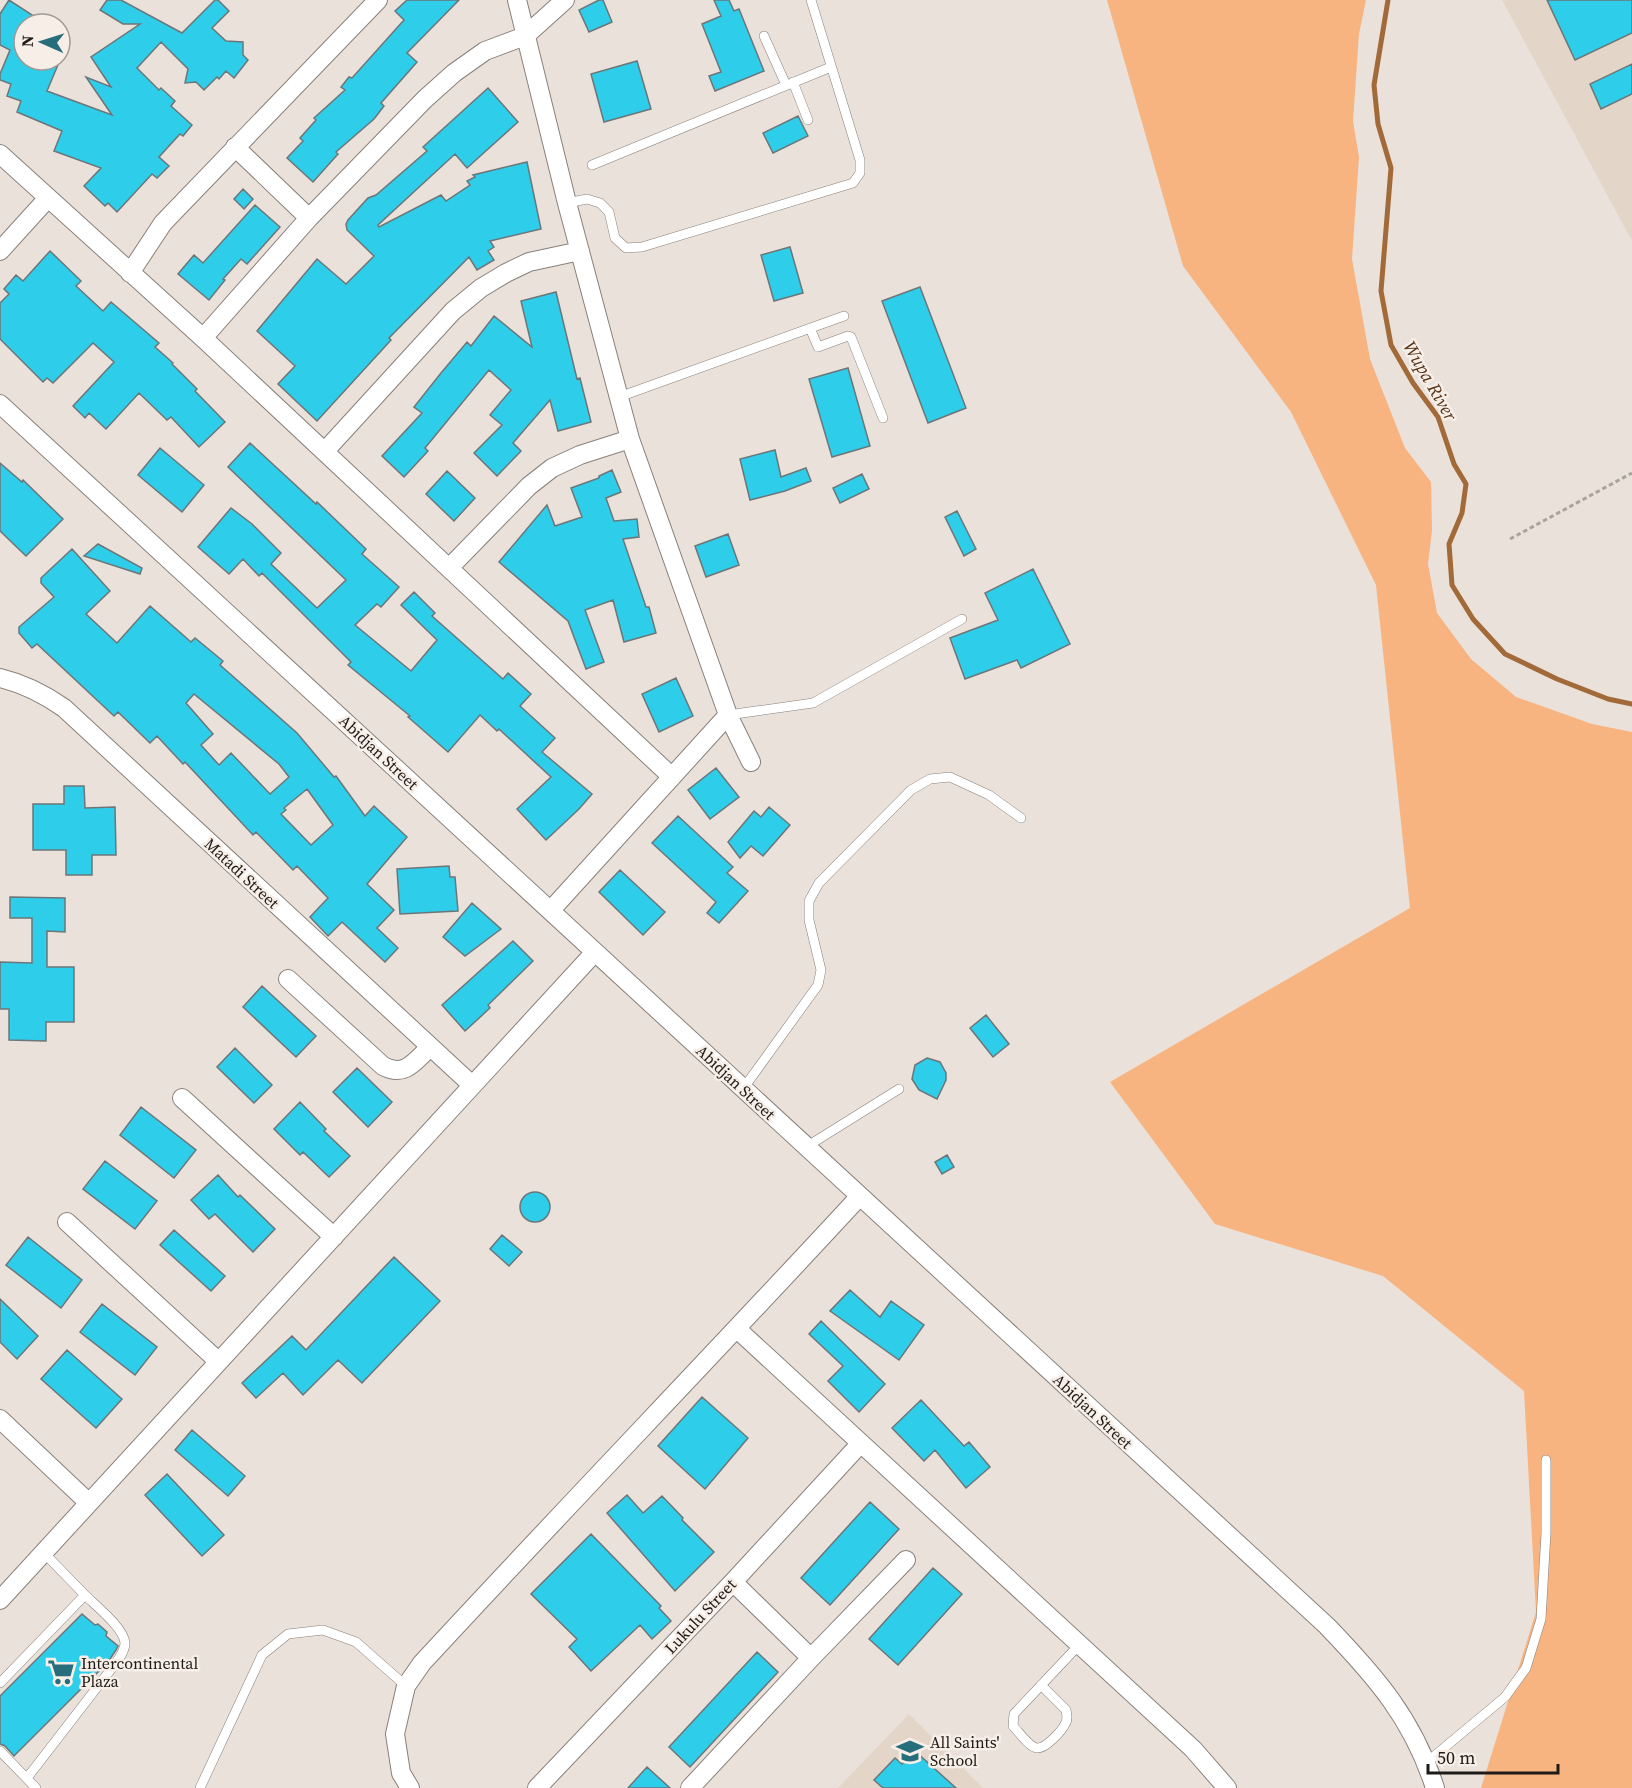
<svg xmlns="http://www.w3.org/2000/svg" width="1632" height="1788" font-family="'Source Serif 4',serif">
<rect width="100%" height="100%" fill="#eae1da"/>
<path fill="#e4d5c9" d="M1502 0H1632V241Z
M909 1714 983 1788H838Z"/>
<path fill="#f7b480" d="M1107 0H1366L1359 34 1353 121 1359 157 1352 259 1370 359 1405 448 1431 482 1432 530 1428 564 1437 613 1471 659 1516 697 1592 724 1632 732V1788H1481L1536 1612 1524 1391 1383 1276 1215 1224 1110 1082 1410 908 1376 585 1291 412 1183 266Z"/>
<g fill="none" stroke-linecap="round" stroke-linejoin="round">
<path stroke="#a36a39" stroke-width="5" d="M1388 0 1374 85 1378 124 1391 168 1381 291 1391 345 1413 383 1438 417 1454 464 1466 484 1462 513 1449 544 1452 585 1473 619 1505 654 1557 679 1608 699 1632 704"/>
</g>
<path fill="#2ecde9" stroke="#6c7679" stroke-width="1.5" fill-rule="evenodd" d="M9 0 46 24H24V60H60L47 91 112 115 86 77 111 87 91 57 140 24H123L100 10 107 0H121L182 33 215 0H218L229 11 212 28 226 41 243 42V55L248 60 234 78 226 71 219 79 217 77 204 90 196 82 185 83 188 69 161 42 137 68 159 90 161 88 175 101 171 106 192 125 183 136 180 134 159 157 169 166 157 178 152 174 117 212 108 203 105 206 84 186 101 168 54 151 62 131 17 112 21 101 7 96 11 84 0 80V74L10 50 0 45V14Z
M407 0H459L407 53 417 62 381 103 384 106 374 119 336 152 338 154 313 182 287 158 303 141 300 138 316 120 314 118 345 90 341 87 349 77 352 78 404 20 395 11Z
M599 0H603L612 22 589 32 579 10Z
M714 0H729L734 11 739 9 764 71 715 91 709 76 721 72 702 24 721 16Z
M1547 0H1632V33L1575 60Z
M637 61 651 109 604 122 591 74Z
M1632 64V94L1601 109 1590 84Z
M488 88 518 122 467 168 455 154 378 225 379 227 441 195 446 201 470 185 467 181 475 177 473 175 527 162 541 229 490 241 494 247 488 251 494 260 477 270 469 257 389 338 391 340 317 421 278 384 295 366 257 331 317 259 346 284 374 256 347 230 346 224 348 220 368 198 376 195 427 151 423 147Z
M798 116 808 136 773 153 763 133Z
M243 189 253 199 244 209 234 199Z
M255 205 280 227 247 264 241 259 223 279 225 280 209 300 178 274 194 255 203 263Z
M790 247 803 293 774 301 761 255Z
M50 251 81 281 76 286 103 311 111 302 159 343 155 347 173 363 172 364 197 389 195 391 225 422 199 447 171 417 167 420 139 393 106 429 89 413 85 418 73 406 114 362 93 343 53 383 47 378 43 382 0 339V303L9 294 4 289 16 275 23 281Z
M920 287 966 408 928 423 882 301Z
M556 292 577 379 580 378 591 422 558 431 550 400 513 443 521 451 497 476 474 453 502 425 490 415 511 390 489 370 425 448 428 451 404 477 382 456 422 413 414 407 441 373 467 342 471 346 494 316 532 347 521 301Z
M848 368 870 446 832 457 809 379Z
M250 443 316 504 317 502 366 549 362 554 399 587 381 607 377 604 355 625 411 671 437 640 401 605 414 592 435 613 432 616 503 679 508 673 531 694 520 706 555 738 542 752 592 794 579 809 546 840 517 809 551 777 499 729 497 731 480 715 448 752 408 717 410 716 348 665 351 662 262 573 259 576 243 559 229 574 198 547 231 508 252 524 281 553 271 564 317 608 346 580 228 467Z
M160 448 204 485 182 512 138 475Z
M775 450 781 477 806 468 811 481 785 491 750 500 740 459Z
M0 463 22 482 23 480 63 519 26 556 0 531Z
M612 470 621 492 606 498 614 521 637 519 639 537 623 539 646 607H649L656 633 624 642 613 600 585 610 604 662 586 669 568 621 499 562 547 505 555 526 582 517 571 488 599 478V476Z
M447 471 475 498 454 521 426 494Z
M862 474 869 489 840 503 833 488Z
M957 511 976 549 964 556 945 517Z
M728 534 739 565 706 577 695 546Z
M98 544 142 568 140 574 84 556Z
M72 549 110 591 86 614 117 643 150 606 191 642 195 638 223 661 220 665 297 733 334 777 336 776 365 816 374 806 407 837 367 884 394 910 377 928 398 948 385 962 342 922 328 936 310 917 328 898 297 866 293 870 256 832 253 835 185 762 183 764 157 736 150 743 118 712 114 716 37 644 32 648 19 633V627L54 597 41 583V578ZM194 694 279 764 289 777 270 794 231 753 219 765 201 745 213 734 186 703ZM307 789 333 825 311 845 281 814 286 810 284 808Z
M1033 569 1070 644 1021 668 1017 660 965 679 950 638 998 620 985 593Z
M676 678 693 716 659 732 642 694Z
M716 768 739 797 710 819 688 790Z
M64 786H84L85 808 115 807 116 855H92V875H66V850H33V804H64Z
M769 807 790 825 763 856 751 846 740 858 728 842 754 811 761 817Z
M678 816 733 867 727 873 748 891 719 923 707 913 716 902 652 843Z
M449 866 450 877H455L458 911 400 914 397 869Z
M620 870 665 912 643 935 599 892Z
M10 897 65 898V932L47 931V967H74V1022H46V1041L9 1040V1009H0V962L32 963V918H10Z
M472 903 501 929 465 956 443 937Z
M513 941 533 961 488 1005 490 1008 465 1031 442 1005Z
M262 986 316 1036 296 1057 243 1007Z
M986 1015 1009 1044 993 1057 970 1028Z
M235 1048 272 1085 254 1103 217 1067Z
M927 1058 940 1062 946 1073V1080L937 1099 919 1090 912 1079 915 1065Z
M357 1068 392 1102 368 1127 333 1092Z
M300 1102 326 1129 324 1131 350 1156 329 1177 303 1152 300 1155 274 1129Z
M141 1107 196 1150 174 1178 120 1135Z
M947 1155 954 1167 942 1174 935 1162Z
M105 1161 157 1201 135 1229 83 1189Z
M218 1175 238 1197 240 1195 275 1229 253 1252 215 1214 209 1219 191 1200Z
M520 1207a15 15 0 1 1 30 0a15 15 0 1 1-30 0Z
M174 1230 225 1276 211 1291 160 1245Z
M502 1235 522 1252 509 1266 490 1249Z
M28 1237 82 1280 61 1308 6 1265Z
M394 1257 440 1301 362 1383 338 1360 303 1395 283 1373 256 1398 242 1383 292 1336 306 1350Z
M850 1290 880 1317 891 1301 924 1325 899 1360 830 1311Z
M0 1299 38 1336 17 1359 0 1342Z
M102 1304 157 1347 135 1375 80 1332Z
M821 1321 885 1384 859 1412 828 1381 843 1366 809 1334Z
M67 1350 122 1399 96 1428 41 1379Z
M702 1397 748 1438 705 1489 658 1446Z
M921 1400 964 1446 969 1442 990 1467 966 1488 935 1450 924 1461 892 1428Z
M192 1430 245 1476 228 1496 175 1450Z
M167 1474 224 1535 202 1556 145 1495Z
M627 1495 643 1513 662 1496 683 1518 682 1520 714 1552 675 1591 607 1513Z
M870 1502 899 1529 830 1605 801 1578Z
M591 1534 661 1606 659 1608 671 1621 652 1639 640 1625 591 1671 569 1647 577 1639 531 1594Z
M933 1568 962 1594 898 1665 869 1639Z
M82 1614 95 1625 98 1624 107 1632 106 1636 118 1646 116 1650 108 1662 14 1756 5 1746 0 1744V1696Z
M757 1652 778 1672 690 1767 669 1747Z
M915 1751 956 1788H883L874 1780 895 1758 902 1764Z
M647 1767 670 1788H628Z"/>
<g fill="none" stroke-linecap="round" stroke-linejoin="round">
<defs>
<path id="service" d="M764 36 786 85
M793 82 808 120
M592 165 831 67
M567 203 587 199 600 203 609 212 615 238 626 248 642 247 853 183 860 173V160L811 0
M810 328 818 347 848 336 851 337 883 418
M619 397 844 316
M728 715 813 703 962 619
M743 1089 818 985 821 970 809 920V901L819 883 911 790 930 779 950 777 989 795 1021 818
M806 1147 899 1089
M0 1683 85 1595 44 1553
M1041 1685 1066 1710C1067 1715 1068 1720 1065 1724 1062 1731 1045 1749 1037 1748 1029 1747 1019 1732 1013 1726L1014 1714 1080 1644
M0 1751 36 1788
M1427 1762 1505 1697 1526 1668 1541 1619 1546 1533V1460
M27 1778 112 1668C117 1661 125 1652 125 1643 124 1628 96 1606 85 1595
M200 1788 262 1655 288 1634 323 1630 356 1642 406 1686"/>
<path id="minor" d="M517 0 567 203 630 439 728 715 751 762
M235 147 309 218
M0 154 203 338 672 777
M0 251 48 198
M130 273 163 223 378 0
M203 338 309 218 425 99 454 73 485 51 525 36 565 0
M0 404 1327 1626C1376 1677 1413 1719 1435 1788
M325 451 453 311 481 288 506 273 529 262 580 251
M450 567 529 486 552 468 580 455 630 439
M0 678C25 684 44 694 64 708L472 1085
M551 910 728 715
M288 979 383 1066C405 1078 415 1061 430 1047
M182 1098 334 1237
M67 1222 218 1361
M737 1329 1193 1749 1227 1788
M0 1419 89 1503
M733 1582 811 1658
M0 1600 595 952
M410 1788 401 1773 395 1734 406 1686 422 1663C567 1506 715 1353 860 1196
M537 1788 733 1582 861 1443
M690 1788 811 1658 906 1560"/>
</defs>
<use href="#service" stroke="#88807a" stroke-width="10"/>
<use href="#minor" stroke="#88807a" stroke-width="20"/>
<path stroke="#aaa39d" stroke-width="3" stroke-dasharray="4.5 3" stroke-linecap="butt" d="M1510 539 1632 473"/>
<use href="#service" stroke="#fff" stroke-width="9"/>
<use href="#minor" stroke="#fff" stroke-width="18"/>
</g>
<defs>
<symbol id="supermarket-bare" viewBox="-9 -9 18 18"><path d="M-6-5.5h2.5l.6 2H6L4.5 2H-2.5L-4.4-4H-6ZM-1.5 3.2a1.3 1.3 0 1 0 .1 0ZM3 3.2a1.3 1.3 0 1 0 .1 0Z" fill="#276d7c" stroke="#f7eee7" stroke-width="2.5" paint-order="stroke"/></symbol>
<symbol id="school-bare" viewBox="-9 -9 18 18"><path d="M0-5L7-2L0 1L-7-2ZM-4 1L0 2.5L4 1V4Q0 6-4 4Z" fill="#276d7c" stroke="#f7eee7" stroke-width="2.5" paint-order="stroke"/></symbol>
</defs>
<g fill-rule="evenodd">
<use href="#supermarket-bare" x="42" y="1653" width="38" height="38"/>
<use href="#school-bare" x="891" y="1732" width="38" height="38"/>
</g>
<g text-anchor="middle" stroke-width="5" stroke-linejoin="round" paint-order="stroke">
<g font-size="16" fill="#1d1a17" stroke="#f7eee7">
<text transform="translate(379 752) rotate(43)" y="6">Abidjan Street</text>
<text transform="translate(242 873) rotate(43)" y="6">Matadi Street</text>
<text transform="translate(736 1082) rotate(43)" y="6">Abidjan Street</text>
<text transform="translate(1093 1411) rotate(43)" y="6">Abidjan Street</text>
<text transform="translate(700 1616) rotate(-47)" y="6">Lukulu Street</text>
</g>
<g font-size="16" fill="#1d1a17" stroke="#f7eee7" text-anchor="start">
<text x="81" y="1669">Intercontinental<tspan x="81" dy="18">Plaza</tspan></text>
<text x="930" y="1748">All Saints'<tspan x="930" dy="18">School</tspan></text>
</g>
<g font-size="18" font-style="italic" fill="#573519" stroke="#f7eee7">
<text transform="translate(1430 381) rotate(60)" y="6">Wupa River</text>
</g>
</g>
<g transform="translate(42 42) rotate(273)"><circle r="28" fill="#f7eee7" stroke="#a09994" stroke-width="1.5"/>
<path d="M0-4.5L10 22L0 15L-10 22Z" fill="#276d7c"/>
<text y="-9" font-size="16" font-weight="bold" text-anchor="middle" fill="#1d1a17">N</text>
</g>
<path d="M1428 1764v9h130v-9" fill="none" stroke="#1d1a17" stroke-width="3"/>
<text x="1437" y="1764" font-size="18" fill="#1d1a17" stroke="#f7eee7" stroke-width="4.5" paint-order="stroke">50 m</text>
</svg>
